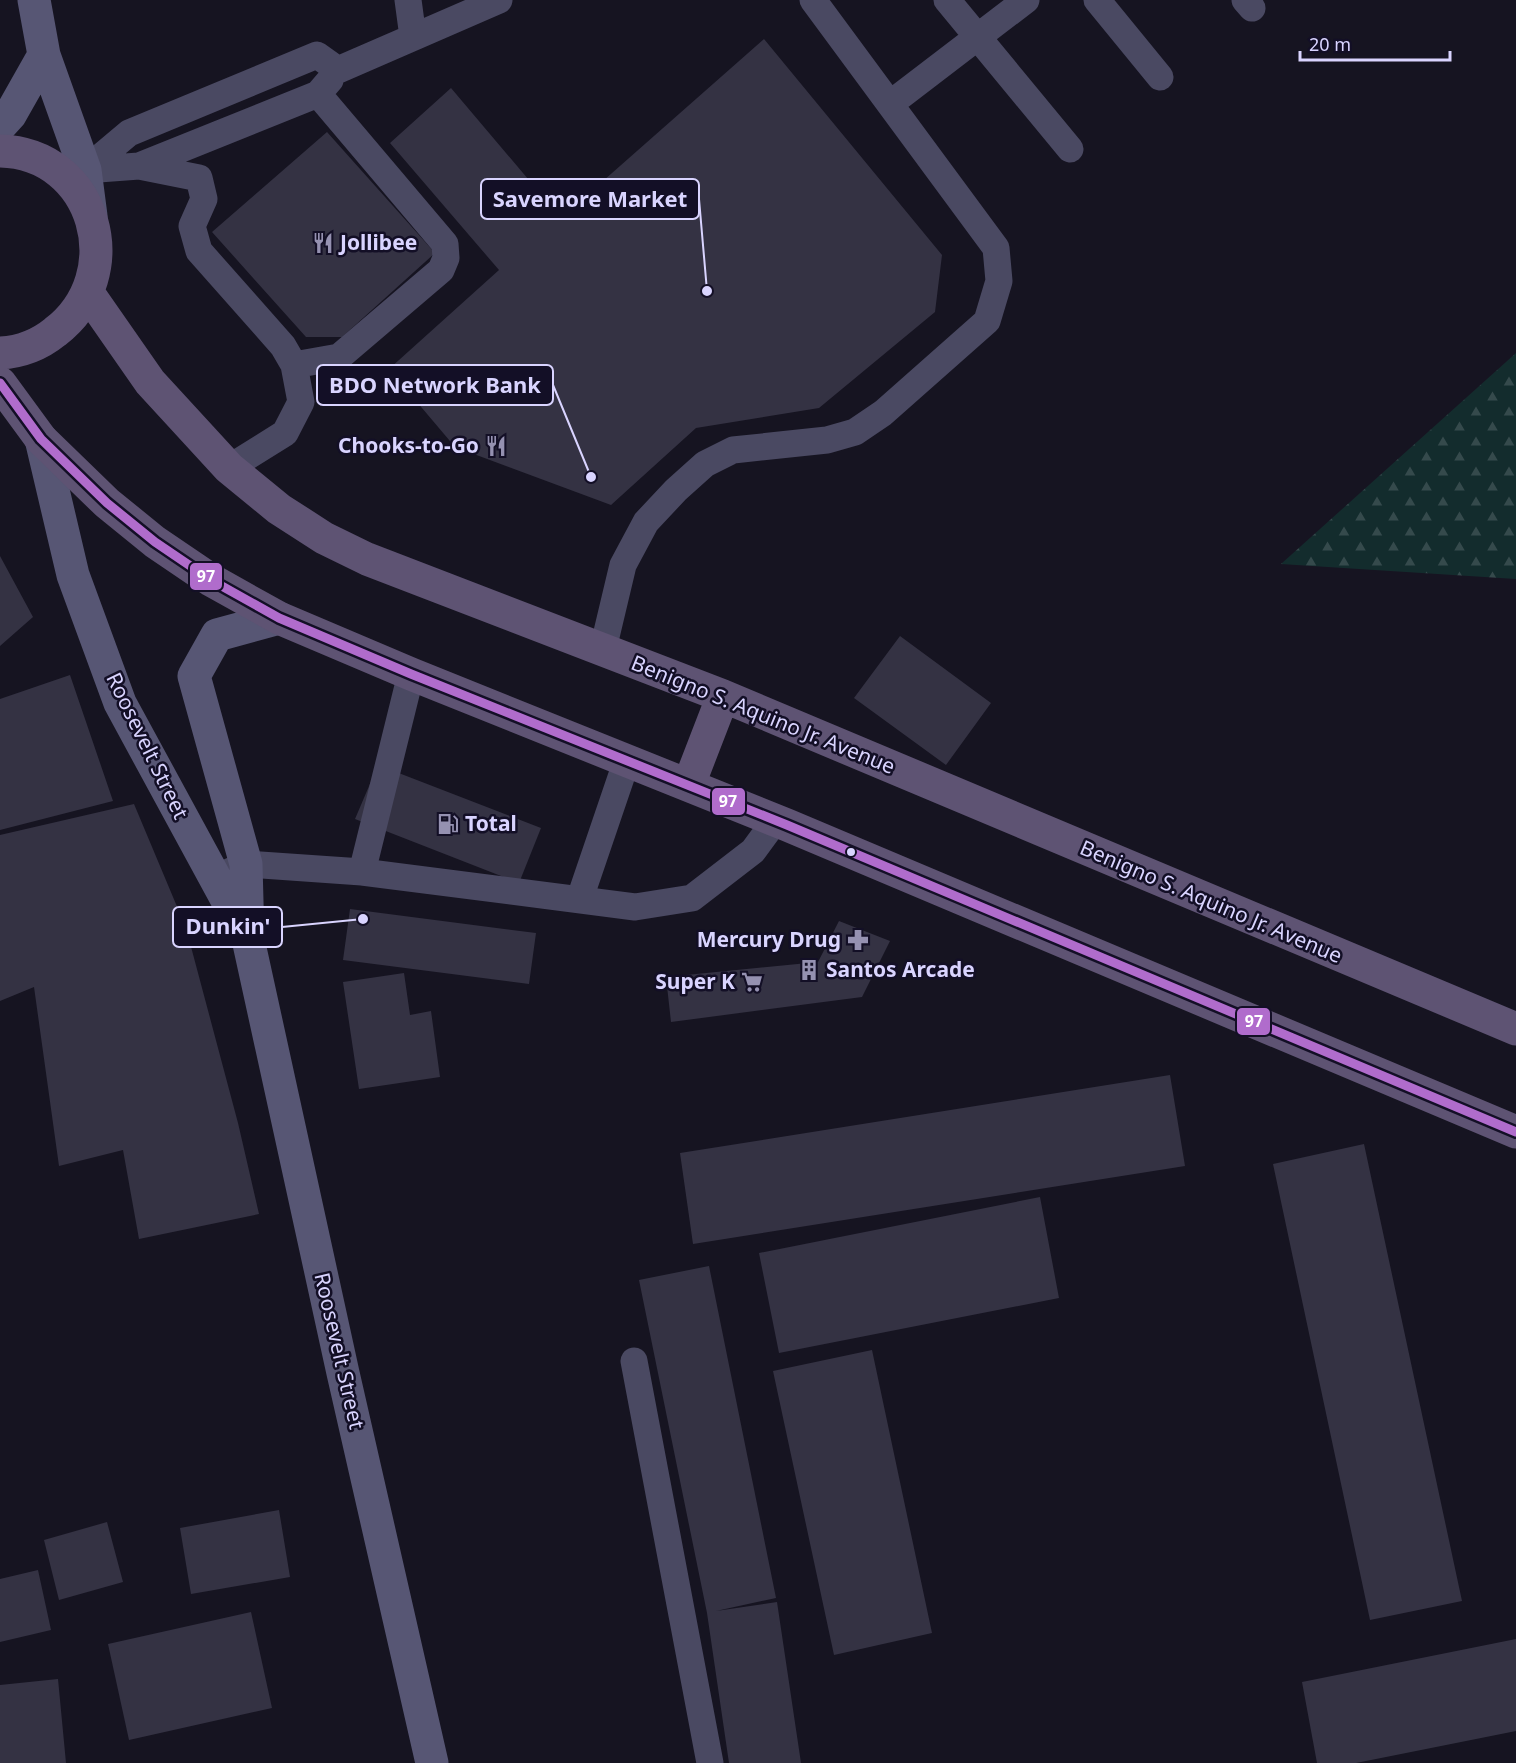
<svg xmlns="http://www.w3.org/2000/svg" width="1516" height="1763" font-family="'Noto Sans',sans-serif">
<defs>
<pattern id="forest-firs" width="22" height="20" patternUnits="userSpaceOnUse" patternTransform="scale(1.5)"><rect width="22" height="20" fill="#132c2d"/><path d="M5 1l3.5 6h-7zM16 11l3.5 6h-7z" fill="#354a4c"/></pattern>
</defs>
<rect width="100%" height="100%" fill="#161421"/>
<path fill="url(#forest-firs)" d="M1516 353V579L1281 564Z"/>
<path fill="#343243" d="M764 39 942 255 935 312 819 408 696 428 611 505 455 447 389 369 499 270 390 143 451 88 561 218Z
M327 132 435 253 342 337H306L212 232Z
M0 556 33 617 0 646Z
M900 636 991 703 946 765 854 698Z
M70 675 113 801 0 830V699Z
M378 765 541 828 519 883 355 819Z
M134 804 186 928 238 1123 259 1214 139 1239 123 1150 59 1166 34 987 0 1001V835Z
M350 909 536 933 529 984 343 960Z
M839 921 890 941 862 997 671 1022 666 977 818 962Z
M404 973 410 1015 431 1011 440 1077 359 1089 343 982Z
M1170 1075 1185 1166 693 1244 680 1153Z
M1364 1144 1462 1601 1370 1620 1273 1164Z
M1040 1197 1059 1298 779 1353 759 1253Z
M709 1266 776 1598 716 1611 777 1602 801 1763H729L707 1613 639 1280Z
M872 1350 932 1633 834 1655 773 1371Z
M279 1510 290 1577 191 1594 180 1528Z
M107 1522 123 1582 59 1600 44 1540Z
M38 1570 51 1630 0 1642V1579Z
M251 1612 272 1708 129 1740 108 1644Z
M1516 1639V1731L1356 1763H1317L1302 1682Z
M58 1679 66 1763H0V1685Z"/>
<g fill="none" stroke-linecap="round" stroke-linejoin="round">
<path stroke="#4a4962" stroke-width="27" d="M408 0 413 37
M947 0 1070 149
M1097 0 1160 77
M1245 0 1252 8
M890 104 1026 0
M139 166 199 178 204 199 192 226 199 251 283 346 294 365 301 402 285 433 229 468
M85 170 129 133 317 55 338 70 499 0
M85 170 139 166 318 94 330 80
M294 365 339 357 441 270 446 258 445 244 318 94
M603 649 623 565 646 522 676 490 705 464 733 450 827 440 855 432 883 413 987 321 999 281 996 248 813 0
M229 872 246 864 362 872 635 907 692 898 753 851 775 821
M362 872 411 674
M580 898 627 760
M634 1361 710 1763"/>
<path stroke="#575674" stroke-width="33" d="M34 0 44 55 85 170 91 216
M0 126 10 115 44 55
M41 439 73 575 120 703 246 935
M279 618 217 635 194 676 246 864 248 939 343 1373 432 1763"/>
<path stroke="#5e5373" stroke-width="33" d="M0 151C96 153 130 275 55 332 39 345 20 352 0 353
M88 293 150 382 229 468 279 509 324 538 367 559 723 696 1516 1029
M0 383 41 439 107 503 155 542 211 580 279 618 411 674 787 825 1516 1132
M689 784 723 696"/>
<defs>
<path id="bus-1" d="M0 383 41 439 107 503 155 542 211 580 279 618 411 674 787 825 1516 1132"/>
</defs>
<use href="#bus-1" stroke="#130f26" stroke-width="14"/>
<use href="#bus-1" stroke="#b06ccc" stroke-width="9"/>
</g>
<defs>
<symbol id="restaurant-bare" viewBox="-9 -9 18 18"><path d="M-5-6h1v4h1v-4h1v4h1v-4h1v5L-1.5 .5V6h-2V.5L-5-1ZM5-6V6H3V1.5H1.5Q1.5-4 5-6Z" fill="#9591b1" stroke="#130f26" stroke-width="2.5" paint-order="stroke"/></symbol>
<symbol id="fuel-bare" viewBox="-9 -9 18 18"><path d="M-5.5-6h7V0h2V4h1.3V-2.5L3-4.5l.8-.8L6-3V5H2.5V1h-1V6h-7ZM-4.2-4.7v3.2H.2V-4.7Z" fill="#9591b1" stroke="#130f26" stroke-width="2.5" paint-order="stroke"/></symbol>
<symbol id="pharmacy-bare" viewBox="-9 -9 18 18"><path d="M-2-6h4v4h4v4h-4v4h-4v-4h-4v-4h4Z" fill="#9591b1" stroke="#130f26" stroke-width="2.5" paint-order="stroke"/></symbol>
<symbol id="building-bare" viewBox="-9 -9 18 18"><path d="M-4-6H4V6H1V3H-1V6H-4ZM-2.5-4.3h1.7v1.8h-1.7ZM.8-4.3h1.7v1.8H.8ZM-2.5-1h1.7V.8h-1.7ZM.8-1h1.7V.8H.8Z" fill="#9591b1" stroke="#130f26" stroke-width="2.5" paint-order="stroke"/></symbol>
<symbol id="supermarket-bare" viewBox="-9 -9 18 18"><path d="M-6-5.5h2.5l.6 2H6L4.5 2H-2.5L-4.4-4H-6ZM-1.5 3.2a1.3 1.3 0 1 0 .1 0ZM3 3.2a1.3 1.3 0 1 0 .1 0Z" fill="#9591b1" stroke="#130f26" stroke-width="2.5" paint-order="stroke"/></symbol>
</defs>
<g fill-rule="evenodd">
<use href="#restaurant-bare" x="308" y="228" width="30" height="30"/>
<use href="#restaurant-bare" x="481" y="431" width="30" height="30"/>
<use href="#fuel-bare" x="433" y="809" width="30" height="30"/>
<use href="#pharmacy-bare" x="843" y="925" width="30" height="30"/>
<use href="#building-bare" x="794" y="955" width="30" height="30"/>
<use href="#supermarket-bare" x="737" y="967" width="30" height="30"/>
</g>
<circle fill="#d9d4ff" stroke="#130f26" stroke-width="2" cx="851" cy="852" r="5"/>
<g text-anchor="middle" stroke-width="5" stroke-linejoin="round" paint-order="stroke">
<g font-size="21" font-weight="bold" fill="#d9d4ff" stroke="#130f26" text-anchor="start">
<text x="340" y="250">Jollibee</text>
<text x="479" y="453" text-anchor="end">Chooks-to-Go</text>
<text x="465" y="831">Total</text>
<text x="841" y="947" text-anchor="end">Mercury Drug</text>
<text x="826" y="977">Santos Arcade</text>
<text x="735" y="989" text-anchor="end">Super K</text>
</g>
<g font-size="21" fill="#d9d4ff" stroke="#130f26">
<text transform="translate(763 715) rotate(22)" y="7">Benigno S. Aquino Jr. Avenue</text>
<text transform="translate(147 746) rotate(64)" y="7">Roosevelt Street</text>
<text transform="translate(1211 902) rotate(23)" y="7">Benigno S. Aquino Jr. Avenue</text>
<text transform="translate(339 1351) rotate(77)" y="7">Roosevelt Street</text>
</g>
</g>
<path fill="none" stroke="#d9d4ff" stroke-width="2" d="M707 291L699 199M591 477L553 385M363 919L282 927"/>
<g fill="#d9d4ff" stroke="#130f26" stroke-width="2">
<circle cx="707" cy="291" r="6"/>
<circle cx="591" cy="477" r="6"/>
<circle cx="363" cy="919" r="6"/>
</g>
<g fill="#130f26" stroke="#d9d4ff" stroke-width="2">
<rect x="481" y="179" width="218" height="40" rx="6"/>
<rect x="317" y="365" width="236" height="40" rx="6"/>
<rect x="173" y="907" width="109" height="40" rx="6"/>
</g>
<g font-size="22" text-anchor="middle" font-weight="bold" fill="#d9d4ff">
<text x="590" y="207">Savemore Market</text>
<text x="435" y="393">BDO Network Bank</text>
<text x="228" y="934">Dunkin'</text>
</g>
<g stroke="#130f26" stroke-width="2">
<rect x="189" y="562" width="34" height="29" rx="6" fill="#b06ccc"/>
<rect x="711" y="787" width="35" height="29" rx="6" fill="#b06ccc"/>
<rect x="1236" y="1007" width="35" height="29" rx="6" fill="#b06ccc"/>
</g>
<g font-size="16" text-anchor="middle" font-weight="bold" fill="#fff">
<text x="206" y="582">97</text>
<text x="728" y="807">97</text>
<text x="1254" y="1027">97</text>
</g>
<path d="M1300 51v9h150v-9" fill="none" stroke="#d9d4ff" stroke-width="3"/>
<text x="1309" y="51" font-size="18" fill="#d9d4ff" stroke="#130f26" stroke-width="4.5" paint-order="stroke">20 m</text>
</svg>
